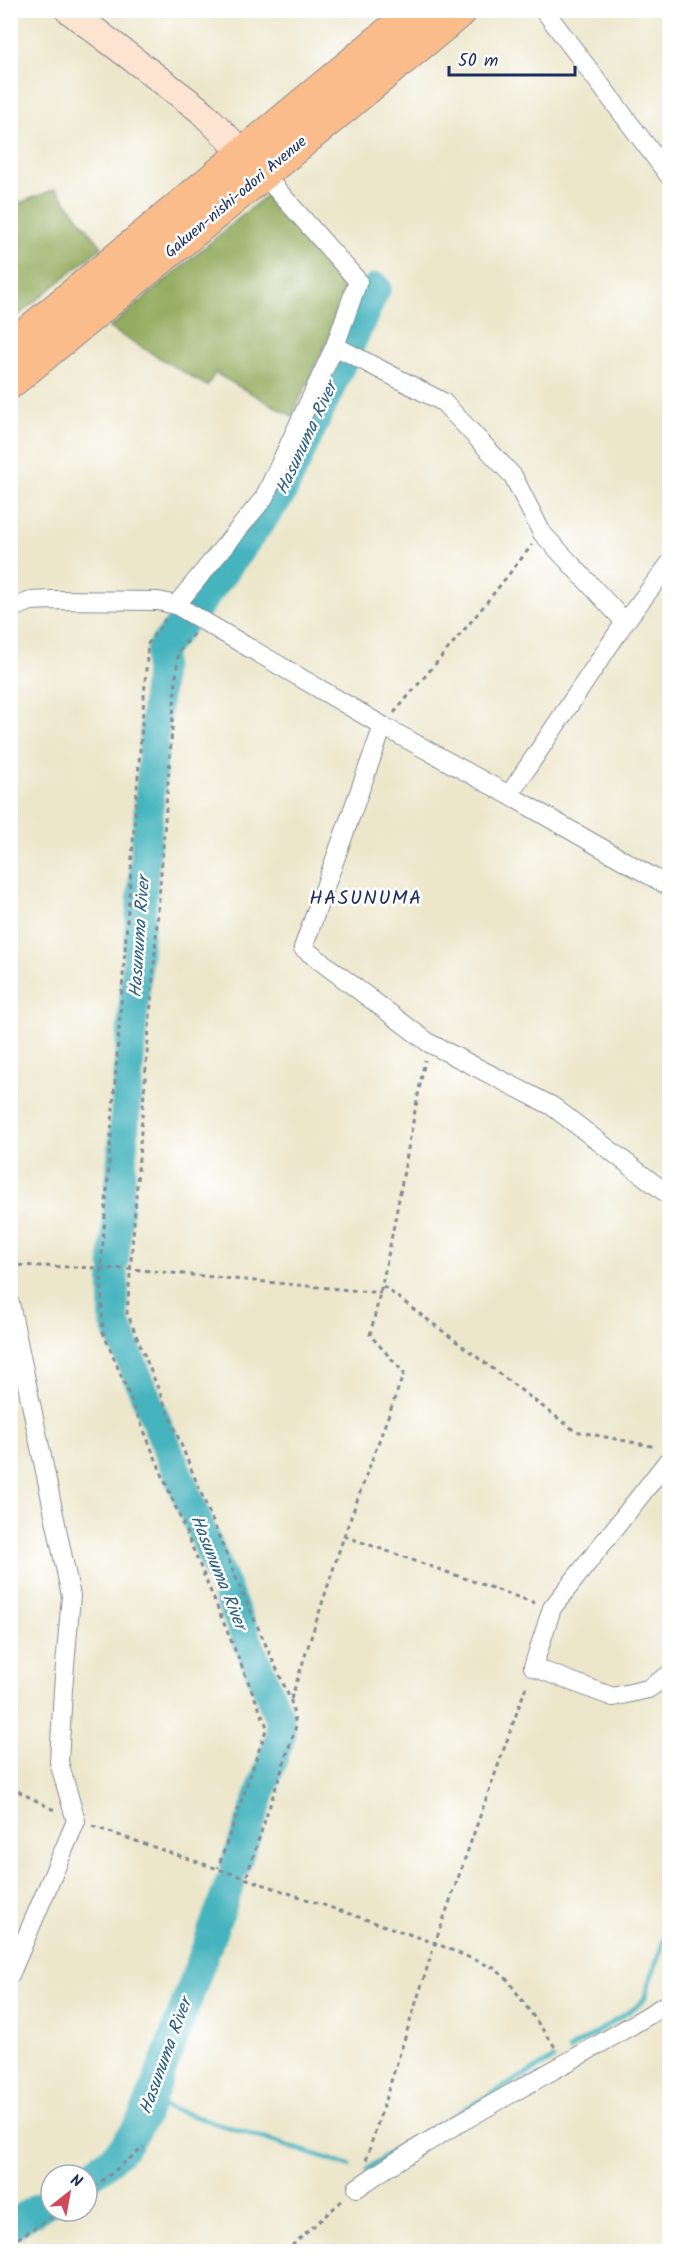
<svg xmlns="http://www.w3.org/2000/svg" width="680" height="2262" font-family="Kalam,sans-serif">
<rect width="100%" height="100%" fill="#fff"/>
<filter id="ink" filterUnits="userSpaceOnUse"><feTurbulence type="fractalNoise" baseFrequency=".0167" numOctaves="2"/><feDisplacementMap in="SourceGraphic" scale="12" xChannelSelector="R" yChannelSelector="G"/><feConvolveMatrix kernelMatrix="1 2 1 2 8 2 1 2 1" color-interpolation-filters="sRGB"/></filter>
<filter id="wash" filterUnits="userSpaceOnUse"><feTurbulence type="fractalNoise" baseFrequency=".008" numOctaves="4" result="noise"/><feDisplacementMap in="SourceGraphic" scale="24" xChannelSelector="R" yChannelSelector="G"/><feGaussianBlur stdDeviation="1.35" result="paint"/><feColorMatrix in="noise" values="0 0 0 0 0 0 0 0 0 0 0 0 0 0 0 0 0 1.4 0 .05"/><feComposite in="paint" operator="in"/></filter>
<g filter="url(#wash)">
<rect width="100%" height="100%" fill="#ece6ca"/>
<path fill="#94ac5e" stroke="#586e5e" stroke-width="1.5" d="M56 189 102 247 11 321V206Z
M269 193 348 279 334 315 338 317 292 416 215 373 207 386 109 328Z"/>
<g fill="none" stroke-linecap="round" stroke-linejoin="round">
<path stroke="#45b4be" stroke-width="5" d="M569 2050 636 2007 644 1999 670 1922
M150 2102 350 2166
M367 2170 390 2152 553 2059"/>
<path stroke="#45b4be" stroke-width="30" d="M197 607 281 494 376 288
M114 1262 161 649 184 621
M114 1279V1320L279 1717 281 1735 235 1866
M87 2177C120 2156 135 2137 150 2102L230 1883
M10 2226 51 2200"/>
</g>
</g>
<g filter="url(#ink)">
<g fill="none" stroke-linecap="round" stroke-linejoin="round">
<defs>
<path id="street" d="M544 10 670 177
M335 346 443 402 513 476 542 533 625 622
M176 605 264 498 335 346 358 281 263 174
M10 609 31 601 53 600 158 601 176 605 383 726 509 795 625 622 670 563
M383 726 303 948 429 1043 552 1106 670 1196
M509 795 670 887
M10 1303 71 1596 63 1689 59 1762 76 1821 10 1975
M670 1458 552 1608 533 1667 613 1697 648 1689 670 1674
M357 2188C456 2118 567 2067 670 2002"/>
<path id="secondary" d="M68 10 200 110 257 167"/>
<path id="highway" d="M10 348 417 10
M10 382 461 10"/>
</defs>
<use href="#street" stroke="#848a94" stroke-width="20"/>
<use href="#secondary" stroke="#848a94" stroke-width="28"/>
<use href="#highway" stroke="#848a94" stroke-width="35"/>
<path stroke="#848a94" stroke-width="3" stroke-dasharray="4.5 4.5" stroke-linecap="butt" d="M166 619 148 644 101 1269 103 1332 267 1727 218 1868
M194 634 178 652 127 1313 238 1583 291 1701 296 1726 246 1878
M394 713 475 617 532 545
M10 1265 130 1269 381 1293
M383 1286 575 1431 656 1447
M344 1536 535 1603
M291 1699 344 1536 404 1373 370 1335C393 1245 406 1152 425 1060
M10 1787 56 1811
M92 1826 435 1943 494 1968 507 1979 557 2050
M366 2160 435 1943 527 1684
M87 2193 144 2147
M10 2243 62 2211
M285 2252 344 2199"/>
<use href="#street" stroke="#fff" stroke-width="18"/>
<use href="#secondary" stroke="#fde4d1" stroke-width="26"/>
<use href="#highway" stroke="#fabc8b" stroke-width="33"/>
</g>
</g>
<g text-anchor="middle" stroke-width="5" stroke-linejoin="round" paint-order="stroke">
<g font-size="16" fill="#1b2f5e" stroke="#fff">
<text transform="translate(235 196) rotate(-40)" y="6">Gakuen-nishi-odori Avenue</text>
</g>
<g font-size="18" font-style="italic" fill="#2a5e80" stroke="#fff">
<text transform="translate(306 438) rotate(-65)" y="6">Hasunuma River</text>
<text transform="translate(139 937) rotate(-86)" y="6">Hasunuma River</text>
<text transform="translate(219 1572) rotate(68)" y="6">Hasunuma River</text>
<text transform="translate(165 2056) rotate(-70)" y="6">Hasunuma River</text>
</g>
<g font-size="20" letter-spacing="1.5" fill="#1b2f5e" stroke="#fff">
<text x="366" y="904">HASUNUMA</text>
</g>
</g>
<rect width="680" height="2262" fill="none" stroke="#fff" stroke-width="36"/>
<g transform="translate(69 2193) rotate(31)"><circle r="28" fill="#ffffff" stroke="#a4acbf" stroke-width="1.5"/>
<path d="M0-4.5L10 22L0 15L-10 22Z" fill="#d1495b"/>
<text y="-9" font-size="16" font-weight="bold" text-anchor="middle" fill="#1b2f5e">N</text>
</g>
<path d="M449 66v9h126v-9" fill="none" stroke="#1b2f5e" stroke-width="3"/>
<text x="458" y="66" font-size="18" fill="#1b2f5e" stroke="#ffffff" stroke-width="4.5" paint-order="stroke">50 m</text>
</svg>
